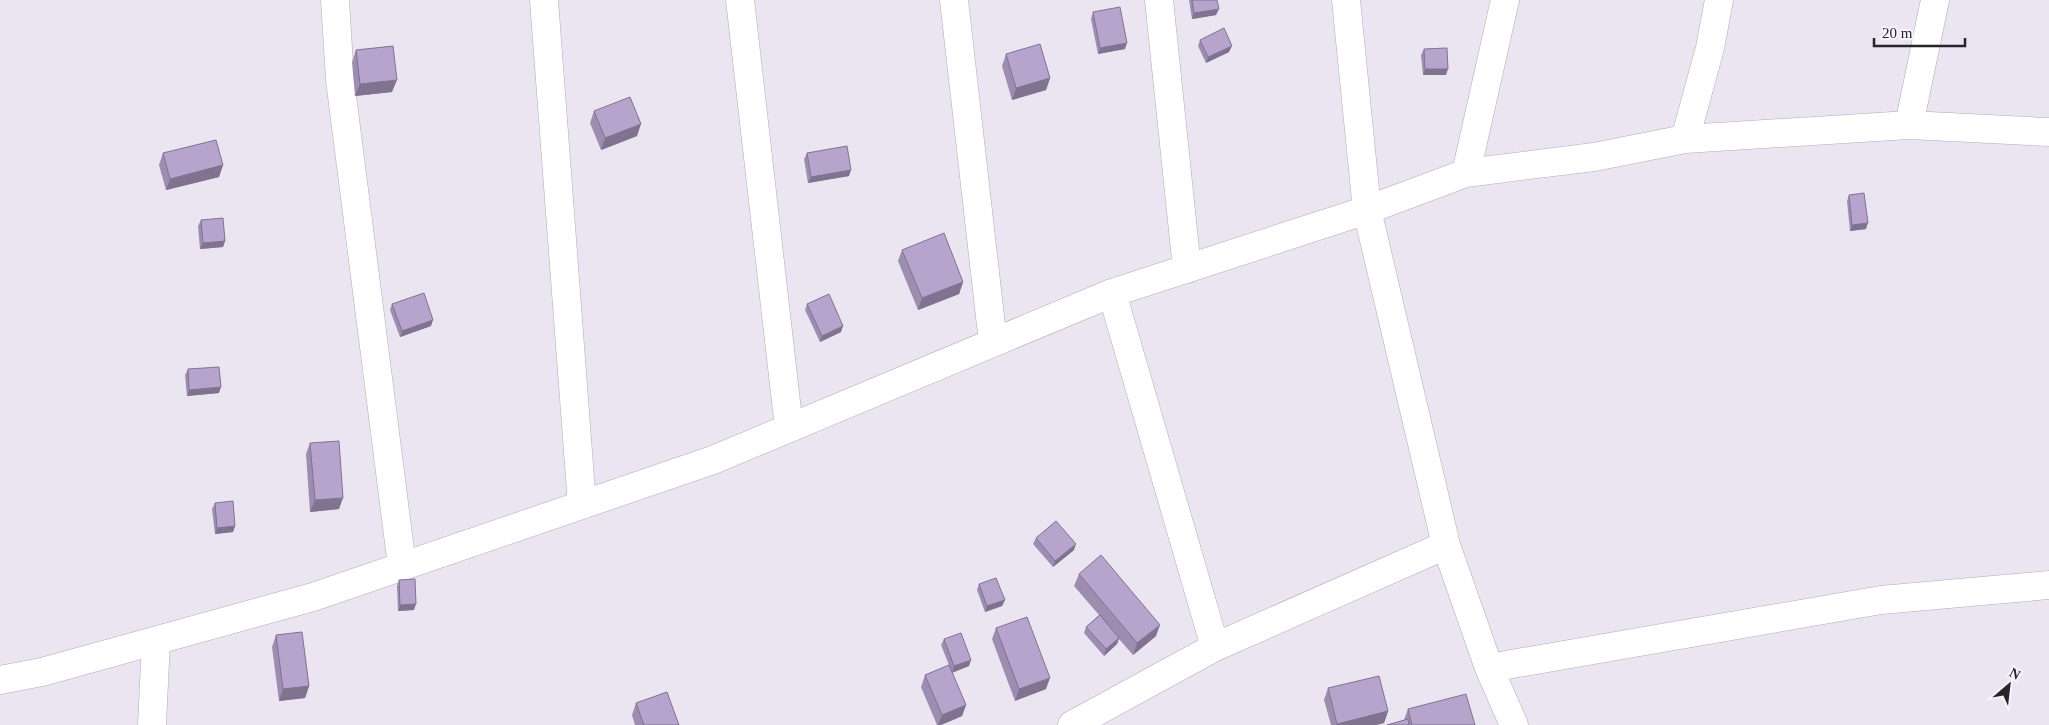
<svg xmlns="http://www.w3.org/2000/svg" width="2049" height="725" font-family="Georgia,serif">
<rect width="100%" height="100%" fill="#ebe5f2"/>
<g fill="none" stroke-linecap="round" stroke-linejoin="round">
<defs>
<path id="minor" d="M335 0 340 80 402 566
M544 0 582 505
M740 0 789 428
M954 0 993 343
M1159 0 1187 269
M1346 0 1367 210 1446 545 1489 668 1514 725
M1909 125 1935 0
M1685 139 1710 48 1719 0
M1466 173 1505 0
M1112 293 1215 647
M1489 668 1881 600 2049 585
M0 680 42 672 313 597 713 460 1112 293 1367 210 1466 173 1594 157 1685 139 1909 125 2049 132
M152 725 156 641
M1072 725 1215 647 1446 545"/>
</defs>
<use href="#minor" stroke="#b0abb7" stroke-width="29"/>
<use href="#minor" stroke="#fff" stroke-width="28"/>
</g>
<path fill="#9d8db0" d="M1189 0H1217L1216 15 1192 19Z
M1093 12 1125 49 1098 54 1091 19Z
M1200 40 1229 52 1206 63 1198 46Z
M1424 49 1446 75H1423L1421 55Z
M356 50 392 92 355 96 352 62Z
M1006 54 1050 78 1046 90 1012 100 1002 66Z
M594 111 637 136 601 150 590 123Z
M163 153 223 165 219 177 166 190 159 165Z
M807 153 849 176 808 183 804 159Z
M1849 195 1866 229 1850 231 1847 201Z
M201 220 225 241 223 247 200 249 198 226Z
M902 250 963 282 959 294 918 310 898 261Z
M392 304 431 326 400 337 390 310Z
M807 304 841 332 820 342 805 310Z
M188 369 219 393 187 396 185 375Z
M310 443 339 509 310 512 306 454Z
M215 503 235 526 233 532 215 534 212 509Z
M1036 538 1074 550 1053 567 1033 544Z
M1079 574 1156 636 1133 655 1119 639 1117 644 1104 656 1084 633 1086 627 1099 615 1074 586Z
M399 580 414 610 398 611 397 586Z
M979 584 1005 600 1002 606 985 612 977 590Z
M996 628 1046 689 1015 701 992 639Z
M276 635 309 686 305 698 279 701 272 647Z
M944 639 969 666 952 672 966 705 962 716 941 725H937L921 687 925 675 949 665 941 645Z
M1328 688 1388 711 1384 723 1376 725H1331L1324 700Z
M636 703 679 725H635L632 715Z
M1408 709 1475 725H1387L1404 720Z"/>
<path fill="#7f7390" d="M1219 9 1216 15 1192 19 1194 13Z
M1127 43 1125 49 1098 54 1100 48Z
M1232 46 1229 52 1206 63 1208 57Z
M1425 69H1448L1446 75H1423Z
M1050 78 1046 90 1012 100 1016 88Z
M397 80 392 92 355 96 360 84Z
M641 124 637 136 601 150 605 138Z
M223 165 219 177 166 190 170 179Z
M851 170 849 176 808 183 811 177Z
M1868 223 1866 229 1850 231 1852 225Z
M225 241 223 247 200 249 203 243Z
M963 282 959 294 918 310 922 298Z
M433 320 431 326 400 337 402 331Z
M843 326 841 332 820 342 822 336Z
M221 387 219 393 187 396 189 390Z
M343 498 339 509 310 512 315 500Z
M235 526 233 532 215 534 217 528Z
M1076 544 1074 550 1053 567 1055 561Z
M1005 600 1002 606 985 612 987 606Z
M416 604 414 610 398 611 400 605Z
M1160 625 1156 636 1133 655 1137 643Z
M1119 638 1117 644 1104 656 1106 649Z
M971 660 969 666 952 673 954 666Z
M1050 678 1046 689 1015 701 1019 689Z
M309 686 305 698 279 701 283 689Z
M966 705 962 716 941 725H938L942 715Z
M1388 711 1384 723 1376 725H1337V724Z"/>
<path fill="#b6a4cd" stroke="#7f7390" d="M1192 0H1217L1219 9 1194 13Z
M1120 7 1127 43 1100 48 1093 12Z
M1224 28 1232 46 1208 57 1200 40Z
M1040 44 1050 78 1016 88 1006 54Z
M393 46 397 80 360 84 356 50Z
M1447 48 1448 69H1425L1424 49Z
M630 97 641 124 605 138 594 111Z
M216 140 223 165 170 179 163 153Z
M847 146 851 170 811 177 807 153Z
M1864 193 1868 223 1852 225 1849 195Z
M223 218 225 241 203 243 201 220Z
M944 233 963 282 922 298 902 250Z
M424 293 433 320 402 331 392 304Z
M829 294 843 326 822 336 807 304Z
M219 367 221 387 189 390 188 369Z
M339 441 343 498 315 500 310 443Z
M233 501 235 526 217 528 215 503Z
M1056 521 1076 544 1055 561 1036 538Z
M1101 555 1160 625 1137 643 1079 574Z
M996 578 1005 600 987 606 979 584Z
M415 579 416 604 400 605 399 580Z
M1100 615 1119 638 1106 649 1086 627Z
M1027 617 1050 678 1019 689 996 628Z
M302 632 309 686 283 689 276 635Z
M961 633 971 660 954 666 944 639Z
M949 665 966 705 942 715 925 675Z
M1379 676 1388 711 1337 724 1328 688Z
M667 692 679 725H644L636 703Z
M1466 694 1475 725H1412L1408 709Z
M1408 719 1409 725H1387Z"/>
<g transform="translate(2009 685) rotate(28)" stroke="#f7f3fd" stroke-width="4" paint-order="stroke">
<path d="M0-4L9 19L0 12L-9 19Z" fill="#27252a"/>
<text y="-8" font-size="14" font-weight="bold" text-anchor="middle" fill="#27252a">N</text>
</g>
<path d="M1874 38v8h91v-8" fill="none" stroke="#27252a" stroke-width="2.5"/>
<text x="1882" y="38" font-size="15" fill="#27252a" stroke="#f7f3fd" stroke-width="4" paint-order="stroke">20 m</text>
</svg>
